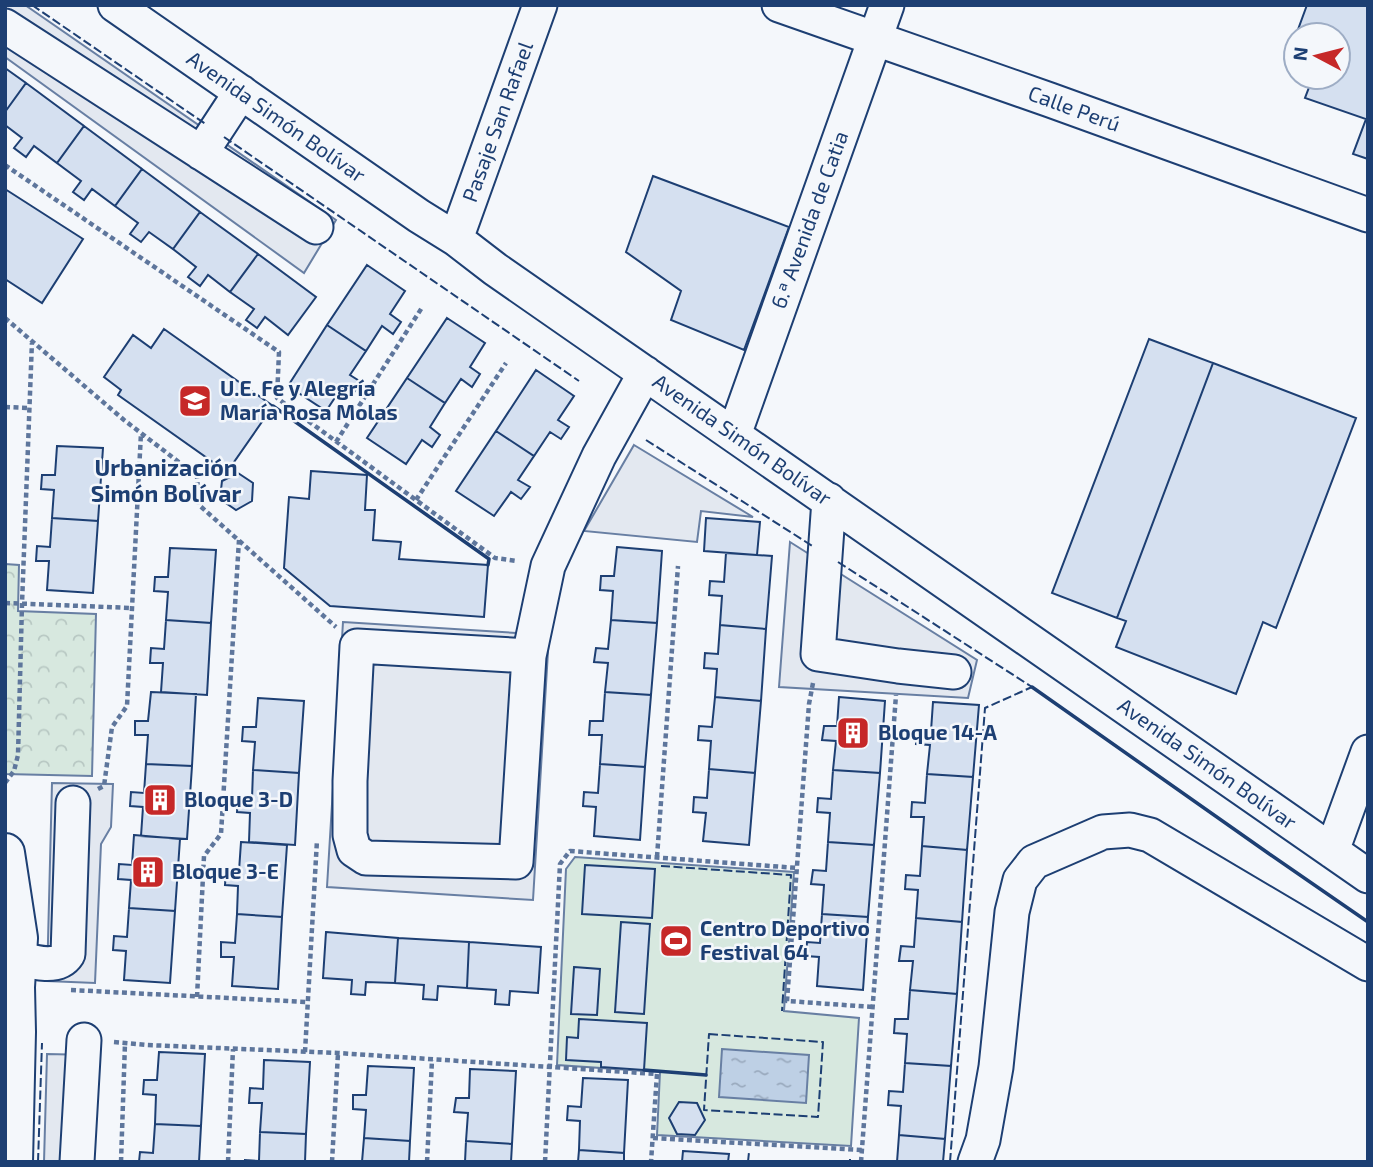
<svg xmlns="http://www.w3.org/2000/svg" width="1373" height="1167" font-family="'Exo 2',sans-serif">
<defs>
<pattern id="park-crowns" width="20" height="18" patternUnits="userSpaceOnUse" patternTransform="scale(1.75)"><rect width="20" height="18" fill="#d7e8df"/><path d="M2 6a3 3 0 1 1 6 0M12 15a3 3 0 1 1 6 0" fill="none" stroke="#b8c8c3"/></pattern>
<pattern id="water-ripples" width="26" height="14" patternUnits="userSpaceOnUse" patternTransform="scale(1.75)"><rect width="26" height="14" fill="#bed0e5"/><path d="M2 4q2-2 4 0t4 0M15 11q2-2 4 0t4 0" fill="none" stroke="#9aaabe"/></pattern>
</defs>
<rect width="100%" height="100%" fill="#f4f7fb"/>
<path fill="url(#park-crowns)" stroke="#687fa3" stroke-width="2" d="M5 564 19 565 18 611 96 614 92 776 5 774Z"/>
<path fill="#d7e8df" stroke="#687fa3" stroke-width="2" d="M575 857 794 872 784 1011 859 1018 851 1146 657 1135 660 1072 557 1065 566 869Z"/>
<path fill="#e3e8f0" stroke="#687fa3" stroke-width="2" d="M5 5H25L336 220 304 273 5 57Z
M634 445 753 517 701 511 697 542 584 531Z
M790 542 977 660 968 698 779 687Z
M343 622 549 635 533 900 327 887Z
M52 783 113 784 111 827 101 844 95 983 47 981Z
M47 1054 90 1055 86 1162H44Z"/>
<path fill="url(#water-ripples)" stroke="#687fa3" stroke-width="2" d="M722 1049 809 1055 806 1103 719 1097Z"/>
<path fill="#d5e0f0" stroke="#1d3f73" stroke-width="2" d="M1307 5H1368V159L1353 154 1366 119 1305 98 1313 77H1338V35H1296Z
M1296 36V65L1287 62Z
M5 68 26 83 5 112Z
M26 83 84 126 57 163 34 146 26 157 14 148 22 138 5 125V112Z
M84 126 142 169 115 206 92 189 84 200 73 192 81 181 57 163Z
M142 169 200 212 173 249 149 232 141 242 130 234 138 223 115 206Z
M653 176 789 227 744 350 671 320 681 291 626 252Z
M5 189 83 239 42 303 5 279Z
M200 212 258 254 230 292 208 275 200 286 188 277 196 267 173 249Z
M258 254 316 297 288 335 265 317 257 328 246 320 254 309 230 292Z
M367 265 405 291 390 314 401 322 393 334 382 326 366 351 327 325Z
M447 318 485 343 470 367 480 374 472 387 461 379 445 403 407 378Z
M327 325 366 351 350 375 361 382 353 394 342 387 326 411 288 386Z
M164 329 273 406 227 472 118 395 121 390 104 377 133 335 151 348Z
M1149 339 1213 363 1117 618 1052 593Z
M1213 363 1356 418 1276 628 1263 622 1236 694 1116 647 1126 621 1117 618Z
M536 370 574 396 558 420 569 427 561 439 550 432 534 456 496 431Z
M407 378 445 403 430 427 440 435 432 447 422 440 406 464 367 438Z
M496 431 534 456 518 480 530 487 521 499 511 492 494 516 456 491Z
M57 446 103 448 98 521 52 518 54 490 41 489 42 475H55Z
M311 471 367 475 365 510H375L373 540 401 542 399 559 488 565 484 617 330 606 284 568 289 497 309 499Z
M238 473 253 483 252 501 236 510 220 499 222 481Z
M52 518 98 521 93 593 47 590 49 561H36L37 546 50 547Z
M706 518 760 522 757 555 704 551Z
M617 547 662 551 657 623 611 620 613 591 600 590 601 576H614Z
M170 548 216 550 211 623 166 620 168 592 154 591 155 577H168Z
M726 553 772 556 766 629 720 625 722 596 709 595 710 581 724 582Z
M166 620 211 623 207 695 161 692 163 663H150L151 648 164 649Z
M611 620 657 623 651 695 605 692 608 663 594 662 596 648 608 649Z
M720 625 766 629 761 701 715 697 717 669 704 668 705 653 718 654Z
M151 692 196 694 192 766 146 764 148 735H135V721H148Z
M605 692 651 695 645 767 600 764 602 735H589L590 721H603Z
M715 697 761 701 755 773 709 769 711 741 698 740 699 726 712 727Z
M839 697 885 701 880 773 833 770 836 741 822 740 824 726H837Z
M258 698 304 701 299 773 253 770 255 742 242 741 243 727H256Z
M933 702 979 705 973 777 927 774 930 745 916 744 917 730 931 731Z
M146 764 192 766 187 839 141 836 143 807 130 806 131 792 144 793Z
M600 764 645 767 640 840 594 836 596 807 583 806 584 792 598 793Z
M709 769 755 773 749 845 703 841 706 813 693 812 694 797 707 798Z
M253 770 299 773 295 845 249 842 250 813 237 812 238 798 252 799Z
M833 770 880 773 874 845 828 842 830 813 817 812 818 798 831 799Z
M927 774 973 777 967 850 922 846 924 817H911L912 802 925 803Z
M134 835 180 839 175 911 129 908 131 880 118 879 119 864 132 865Z
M241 842 287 845 282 917 237 914 238 886 225 885 226 871H239Z
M828 842 874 845 868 917 822 914 824 885 811 884 813 870 826 871Z
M922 846 967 850 962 922 916 918 918 890 905 889 906 875 920 876Z
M585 865 655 869 652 918 582 914Z
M129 908 175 911 170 983 124 980 126 951 113 950 114 936 127 937Z
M237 914 282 917 278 989 232 986 234 957H221V942L235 943Z
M822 914 868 917 863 990 817 986 819 957 806 956 807 942 820 943Z
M916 918 962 922 957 994 910 990 913 961H899L901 946 914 947Z
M621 922 650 924 644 1014 615 1012Z
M326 932 398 938 395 983 366 982 365 995 351 994 352 980 323 978Z
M398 938 469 942 467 988 438 986 437 1000 423 999 424 985 395 983Z
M469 942 541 947 538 993 510 991 509 1005 495 1004 496 990 467 988Z
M574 967 600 969 597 1015 571 1014Z
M910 990 957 994 951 1066 905 1063 907 1034 894 1033 895 1019H908Z
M579 1019 647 1023 644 1070 601 1067V1062L566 1060 567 1037 578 1038Z
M159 1052 205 1054 201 1126 155 1124 156 1095 143 1094 144 1080H157Z
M264 1060 310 1062 306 1134 260 1132 262 1103H249L250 1088 263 1089Z
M905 1063 951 1066 945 1139 899 1135 901 1106 888 1105 889 1091 903 1092Z
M368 1066 414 1068 410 1141 364 1138 366 1110 353 1109V1095H366Z
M470 1069 516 1071 512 1144 466 1141 468 1113 454 1112 456 1098H469Z
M583 1078 628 1080 624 1153 579 1150 580 1121 567 1120 568 1106 581 1107Z
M679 1102 697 1103 705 1120 695 1135 677 1134 669 1118Z
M155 1124 201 1126 199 1162H139L140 1152 153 1153Z
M260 1132 306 1134 305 1162H245V1160L259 1161Z
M899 1135 945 1139 943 1162H897Z
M364 1138 410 1141 409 1162H362Z
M466 1141 512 1144 511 1162H465Z
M579 1150 624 1153V1162H578Z
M683 1151 729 1154 728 1162H682Z"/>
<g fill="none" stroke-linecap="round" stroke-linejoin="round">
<defs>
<path id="minor" d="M115 5 419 216 456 239 495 269 1368 876
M779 5 1050 100 1368 215
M5 26 316 227
M201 153 241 92
M456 239 540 5
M734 435 887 5
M829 500 818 654 898 666 954 672
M529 656 357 646 350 781V835L354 850 366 858 516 862 529 656 548 566 599 456 645 373
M1332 851 1368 752
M18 958C32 962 58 970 68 954L73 803
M77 1162 84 1040
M975 1162 983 1140 996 1067 1012 912 1020 880 1034 862 1103 832 1130 830 1150 835 1368 964"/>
<path id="major" d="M5 853 18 938 15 987 16 1032 13 1162"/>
</defs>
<use href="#minor" stroke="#1d3f73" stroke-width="37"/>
<use href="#major" stroke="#1d3f73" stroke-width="42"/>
<path stroke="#5e769c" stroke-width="4.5" stroke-dasharray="5 3.5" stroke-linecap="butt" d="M5 165 279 352 277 398 495 558 517 561
M5 318 124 420 197 476 199 505 336 627
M5 407 29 408
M336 442 423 306
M416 500 506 363
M5 603 132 608
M813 683 809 704 787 1001 873 1007
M5 783 14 771 18 755 22 604 32 341
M98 789 104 786 112 727 127 706 141 433
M657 857 678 566
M71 990 307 1002
M197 997 204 856 221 834 239 540
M114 1042 147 1045 338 1053 657 1074 651 1162
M305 1052 317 840
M653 1138 862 1150
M121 1162 125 1043
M228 1162 233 1049
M332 1162 338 1053
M427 1162 432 1060
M545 1162 560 864 570 851 797 868
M861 1162 896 695"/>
<use href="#minor" stroke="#f4f7fb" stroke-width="33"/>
<use href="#major" stroke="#f4f7fb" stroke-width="38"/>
<path stroke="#1d3f73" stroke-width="2" stroke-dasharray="9 3.5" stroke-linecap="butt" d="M32 5 207 125
M224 137 579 381
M646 440 814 547
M838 562 1032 687
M661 866 791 875 782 1011
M709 1034 823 1042 818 1117 704 1110Z
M38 1162 42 1043
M748 1162 749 1152
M850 1162V1159
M950 1162 985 708 1032 687"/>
<path stroke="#1d3f73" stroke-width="3.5" d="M273 406 489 559 488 565
M1032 687 1268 853 1368 922
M644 1070 706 1075"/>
</g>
<defs>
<symbol id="school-square" viewBox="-11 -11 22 22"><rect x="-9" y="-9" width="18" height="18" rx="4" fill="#c62828" stroke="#f4f7fb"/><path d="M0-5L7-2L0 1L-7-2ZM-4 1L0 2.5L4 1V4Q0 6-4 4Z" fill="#fff"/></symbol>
<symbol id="building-square" viewBox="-11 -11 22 22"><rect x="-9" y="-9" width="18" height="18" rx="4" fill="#c62828" stroke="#f4f7fb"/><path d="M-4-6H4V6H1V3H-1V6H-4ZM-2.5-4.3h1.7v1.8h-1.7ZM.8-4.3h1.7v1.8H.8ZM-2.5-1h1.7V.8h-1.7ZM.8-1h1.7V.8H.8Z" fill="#fff"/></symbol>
<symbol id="stadium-square" viewBox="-11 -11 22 22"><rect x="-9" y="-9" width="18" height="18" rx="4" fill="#c62828" stroke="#f4f7fb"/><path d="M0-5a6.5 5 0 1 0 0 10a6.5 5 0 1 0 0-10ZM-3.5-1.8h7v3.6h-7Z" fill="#fff"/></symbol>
</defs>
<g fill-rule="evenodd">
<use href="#school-square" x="176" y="382" width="38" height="38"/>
<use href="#building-square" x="834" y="714" width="38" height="38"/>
<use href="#building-square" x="141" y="781" width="38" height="38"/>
<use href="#building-square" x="129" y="853" width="38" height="38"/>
<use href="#stadium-square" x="657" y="922" width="38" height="38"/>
</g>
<g text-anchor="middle" stroke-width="5" stroke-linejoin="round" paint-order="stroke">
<g font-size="21" fill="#1d3f73" stroke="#f4f7fb">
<text transform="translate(1074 109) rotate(20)" y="7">Calle Perú</text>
<text transform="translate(276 117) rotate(35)" y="7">Avenida Simón Bolívar</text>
<text transform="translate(498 122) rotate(-70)" y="7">Pasaje San Rafael</text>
<text transform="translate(810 220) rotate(-70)" y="7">6.ª Avenida de Catia</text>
<text transform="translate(742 440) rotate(35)" y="7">Avenida Simón Bolívar</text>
<text transform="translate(1207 764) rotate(35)" y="7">Avenida Simón Bolívar</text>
</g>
<g font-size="21" font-weight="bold" fill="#1d3f73" stroke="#f4f7fb" text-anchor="start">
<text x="220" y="396">U.E. Fe y Alegría<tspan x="220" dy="24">María Rosa Molas</tspan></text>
<text x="878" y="740">Bloque 14-A</text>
<text x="184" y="807">Bloque 3-D</text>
<text x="172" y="879">Bloque 3-E</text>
<text x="700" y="936">Centro Deportivo<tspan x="700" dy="24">Festival 64</tspan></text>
</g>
<g font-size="23" font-weight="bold" fill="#1d3f73" stroke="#f4f7fb">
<text x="166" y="476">Urbanización<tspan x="166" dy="26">Simón Bolívar</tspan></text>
</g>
</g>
<rect width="1373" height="1167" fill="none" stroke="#1d3f73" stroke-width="14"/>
<g transform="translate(1317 56) rotate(277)"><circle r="33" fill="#f4f7fb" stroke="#9eadc5" stroke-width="2"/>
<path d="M0-5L12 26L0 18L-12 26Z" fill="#c62828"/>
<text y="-10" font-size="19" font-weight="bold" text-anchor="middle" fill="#1d3f73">N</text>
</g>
</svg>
